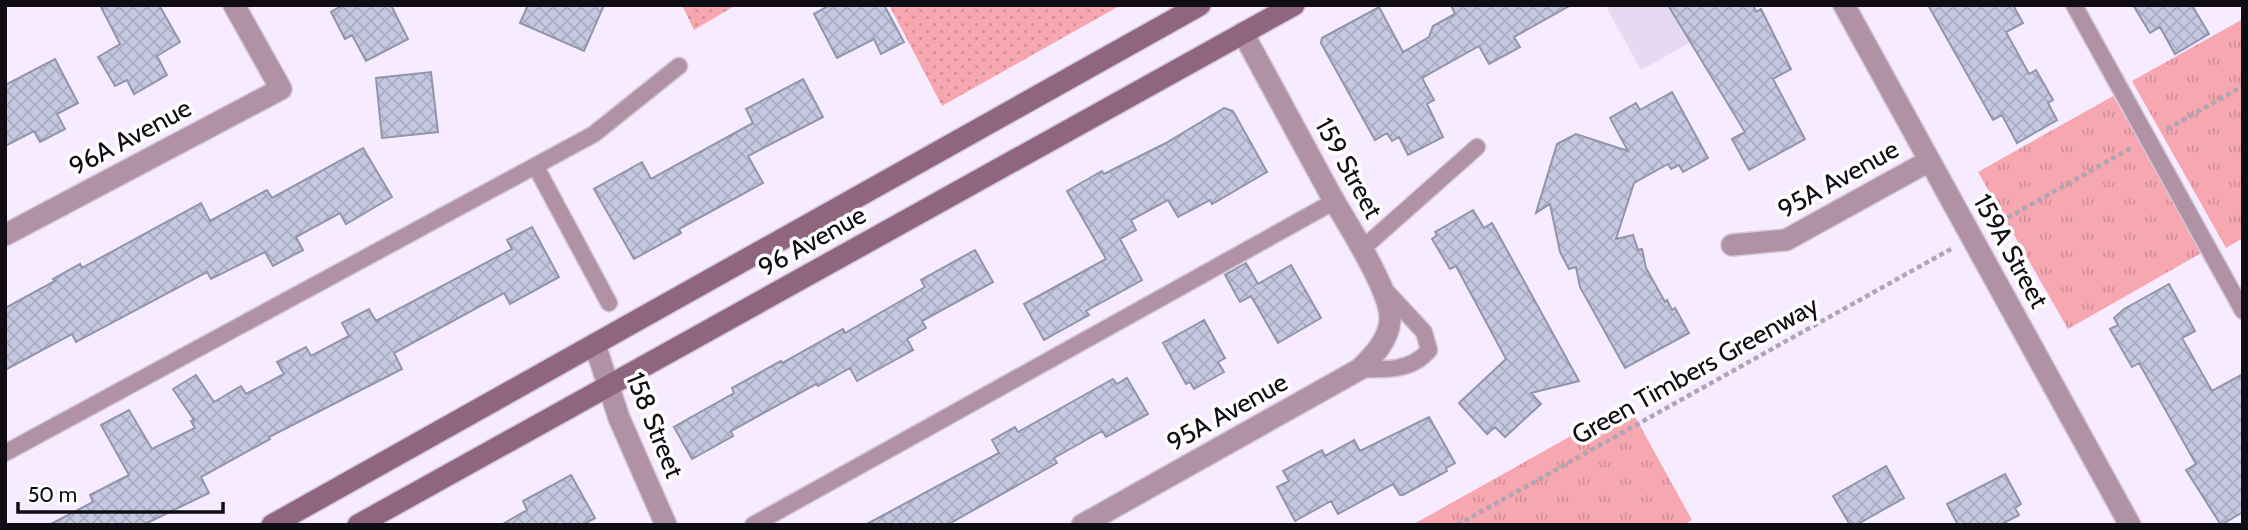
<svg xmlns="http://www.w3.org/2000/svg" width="2248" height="530" font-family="Cabin,sans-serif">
<defs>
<pattern id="grass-dots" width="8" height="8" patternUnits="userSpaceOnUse" patternTransform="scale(1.75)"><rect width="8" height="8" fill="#f6a7b0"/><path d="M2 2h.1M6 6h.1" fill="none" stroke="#d28f96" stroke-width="1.8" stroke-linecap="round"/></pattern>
<pattern id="park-tufts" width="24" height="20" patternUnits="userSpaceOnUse" patternTransform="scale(1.75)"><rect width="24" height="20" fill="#f6a7b0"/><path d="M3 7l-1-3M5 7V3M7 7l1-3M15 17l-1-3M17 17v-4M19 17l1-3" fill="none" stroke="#d28f96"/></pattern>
<pattern id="building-cross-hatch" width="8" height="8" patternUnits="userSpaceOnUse" patternTransform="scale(1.75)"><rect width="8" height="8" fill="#c6c8e2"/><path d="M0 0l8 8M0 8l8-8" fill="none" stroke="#a9abc1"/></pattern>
</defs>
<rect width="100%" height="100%" fill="#f7ebff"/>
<path fill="#e8d9f2" d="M1605 5H1757L1641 70Z"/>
<path fill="url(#grass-dots)" d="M682 5H736L694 30Z
M889 5H1121L942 106Z"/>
<path fill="url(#park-tufts)" d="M2243 19V238L2226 248 2132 81Z
M2113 96 2203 252 2068 329 1978 172Z
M1628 404 1692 520 1683 525H1412Z"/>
<path fill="url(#building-cross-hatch)" stroke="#9294ac" stroke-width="2" d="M100 5H159L180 42 157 56 167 75 134 94 127 80 115 86 98 57 120 44Z
M343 5H391L408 39 366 61 352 35 345 39 331 12Z
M528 5H604L584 51 520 23Z
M830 5H884L904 42 881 54 874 39 837 58 814 14Z
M1451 5H1571L1514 37 1520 47 1489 64 1479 46 1422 78 1434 100 1427 104 1443 137 1408 155 1399 137 1392 141 1387 133 1375 140 1321 43 1322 38 1379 7 1403 52 1429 37 1433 26 1455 14Z
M1668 5H1753L1756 12 1761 9 1791 69 1773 79 1805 139 1749 170 1732 139 1745 132Z
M1928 5H2013L2023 23 2006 32 2029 74 2036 70 2053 100 2048 103 2057 120 2017 143 2002 115 1993 120Z
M2133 5H2196L2193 7 2209 34 2175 54 2160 27 2150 33Z
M55 59 78 103 57 114 65 129 40 142 34 131 5 146V85Z
M431 72 438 132 382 138 376 78Z
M803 79 823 117 748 156 763 183 679 229 681 233 634 259 594 189 642 162 651 179 753 123 746 109Z
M1672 92 1708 158 1683 172 1679 165 1671 169 1668 164 1634 183 1616 239 1633 235 1638 250 1642 249 1646 268 1665 302 1667 300 1672 310 1675 308 1689 333 1625 368 1580 287 1576 267 1569 269 1560 252 1550 204 1536 213 1557 144 1576 134 1628 151 1610 118 1636 103 1640 110Z
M1224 108 1233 111 1267 172 1212 204 1210 200 1178 217 1168 200 1131 220 1136 230 1120 239 1142 280 1086 311 1089 315 1044 340 1024 304 1106 259 1067 191 1102 171 1104 174 1166 143Z
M363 148 392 197 346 224 340 213 296 237 303 250 273 266 265 252 211 279 207 272 76 342 72 334 5 370V308L55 281 53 279 80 264 82 268 201 203 210 221 267 190 272 198Z
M1473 210 1484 228 1492 223 1579 381 1531 393 1541 404 1505 437 1495 427 1487 434 1459 403 1506 359 1456 266 1450 269 1432 239 1437 235 1435 232Z
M532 227 559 277 510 304 504 293 394 353 402 369 269 437 270 439 201 477 209 493 184 505 143 525H49L93 502 90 495 129 475 101 425 129 410 152 449 195 428 191 421 194 420 173 389 196 375 214 402 241 386 246 394 284 374 277 362 306 347 311 356 349 336 342 323 369 309 376 321 512 249 507 240Z
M975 250 993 282 922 321 926 328 907 339 913 350 857 381 850 368 818 386 816 384 731 431 733 436 692 459 674 427 734 393 732 388 781 361 782 363 843 329 845 333 925 287 921 280Z
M1246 263 1258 284 1291 265 1321 318 1278 343 1251 296 1240 302 1225 275Z
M2169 284 2195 331 2182 338 2212 391 2243 374V512L2221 525 2186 470 2196 464 2139 363 2132 367 2110 329 2118 325 2114 318 2124 309Z
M1204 320 1225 358 1218 362 1224 372 1194 389 1190 382 1186 384 1163 343Z
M1127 378 1148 414 1106 437 1102 431 1054 458 1057 463 947 525H865L999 453 992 440 1015 427 1018 432 1113 379 1117 384Z
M1429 417 1455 463 1446 468 1447 471 1403 495H1400L1393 484 1338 514 1331 501 1295 521 1277 487 1289 481 1283 471 1322 450 1325 456 1354 440 1360 451Z
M1886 466 1904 498 1856 525H1850L1833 496Z
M2005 474 2021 504 2015 508 2019 515 2000 525H1958L1947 504Z
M571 475 595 518 582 525H501L527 510 523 501Z"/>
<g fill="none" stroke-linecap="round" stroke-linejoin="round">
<defs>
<path id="lane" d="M2074 5 2243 311
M536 167 609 303
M1362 249 1477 147
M1360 369C1385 370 1412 371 1429 350L1424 332 1385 290
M5 453 594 134 679 66
M753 525 1335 201"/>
<path id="street" d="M1844 5 2130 525
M5 235 281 89 234 5
M1732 245 1786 240 1929 161
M595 345 619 418 666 525
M1082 525 1360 369C1373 356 1389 340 1390 320 1392 293 1348 225 1333 199 1303 144 1273 89 1243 33"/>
<path id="secondary" d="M272 525 1200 5
M358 525 1294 5"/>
</defs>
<use href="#lane" stroke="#d2c7d9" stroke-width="19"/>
<use href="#street" stroke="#d2c7d9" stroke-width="24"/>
<use href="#secondary" stroke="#d2c7d9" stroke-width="24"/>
<path stroke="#afa5b5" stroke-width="4.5" stroke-dasharray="5 3.5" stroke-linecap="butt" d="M2167 129 2243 86
M1993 226 2131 148
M1457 525 1951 249"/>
<use href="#lane" stroke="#b192a4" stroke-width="16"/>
<use href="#street" stroke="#b192a4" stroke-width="21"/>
<use href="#secondary" stroke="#906580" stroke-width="21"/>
</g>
<g text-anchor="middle" stroke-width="7" stroke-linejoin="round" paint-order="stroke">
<g font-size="26" fill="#100c14" stroke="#fefefe">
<text transform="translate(130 137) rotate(-28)" y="9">96A Avenue</text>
<text transform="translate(1349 168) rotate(61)" y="9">159 Street</text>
<text transform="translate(1838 179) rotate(-29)" y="9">95A Avenue</text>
<text transform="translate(812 241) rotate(-29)" y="9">96 Avenue</text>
<text transform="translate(2011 251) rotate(61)" y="9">159A Street</text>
<text transform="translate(1695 370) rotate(-29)" y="9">Green Timbers Greenway</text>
<text transform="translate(1227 412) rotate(-29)" y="9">95A Avenue</text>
<text transform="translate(655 425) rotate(68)" y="9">158 Street</text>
</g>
</g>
<rect width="2248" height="530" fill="none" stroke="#100c14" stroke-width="14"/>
<path d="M18 502v10h205v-10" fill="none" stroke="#100c14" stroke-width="3.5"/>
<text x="28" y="502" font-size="21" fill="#100c14" stroke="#fefefe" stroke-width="5" paint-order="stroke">50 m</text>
</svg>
